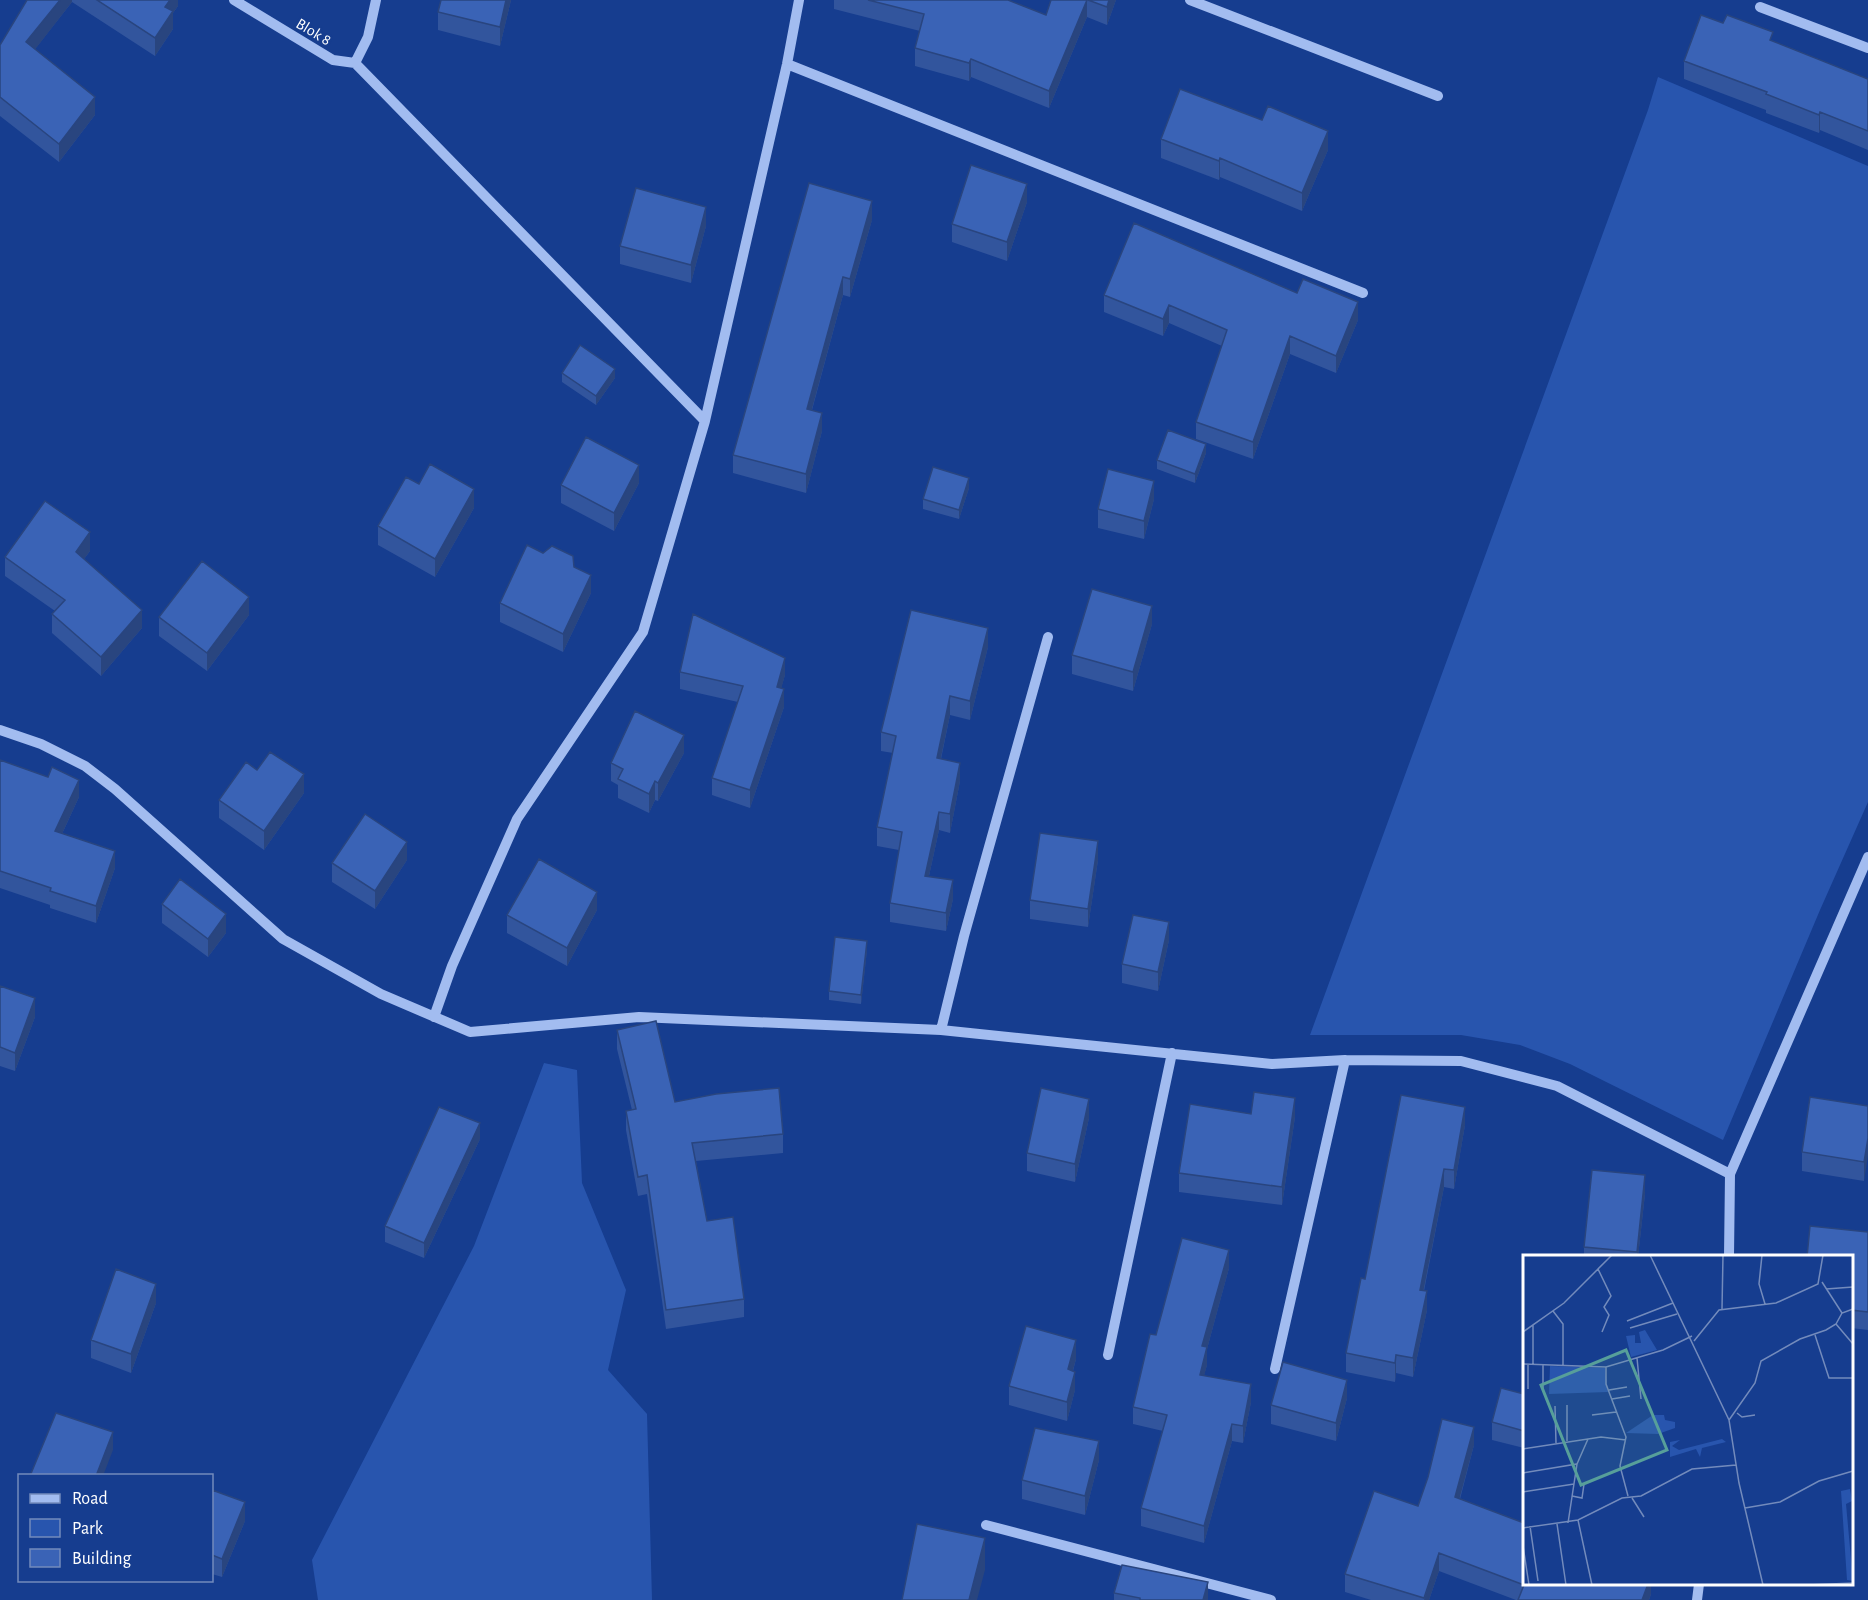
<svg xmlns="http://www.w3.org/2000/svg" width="1868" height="1600" font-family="'Alegreya Sans',sans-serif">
<rect width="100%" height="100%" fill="#163d8f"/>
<path fill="#2855ae" d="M1658 77 1868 166V802L1820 910 1723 1140 1570 1064 1520 1045 1461 1035H1310L1648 110Z
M544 1063 577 1070 582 1183 626 1290 608 1370 647 1414 652 1600H318L312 1560 474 1246Z"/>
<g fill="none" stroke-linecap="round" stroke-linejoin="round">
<path stroke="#a2bcf0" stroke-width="10" d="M234 0 333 60 355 63 368 37 376 0
M1190 0 1438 96
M1760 7 1868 48
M355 63 705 421
M787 64 1363 293
M0 730 41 744 85 766 115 789 283 939 381 994 470 1032 639 1017 941 1030 1272 1064 1345 1060 1461 1061 1557 1086 1730 1174
M434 1017 452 966 517 819 643 632 705 421 787 64 799 0
M941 1030 964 936 1048 637
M1729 1256 1730 1174 1868 857
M1108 1355 1172 1053
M1275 1369 1345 1060
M986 1525 1271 1600
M1697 1600 1699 1584"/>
</g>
<path fill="#32559d" d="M27 0H178V6L173 13V29L155 56 72 2 35 49 95 115 59 162 0 116V45Z
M441 0H511L500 46 438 30V12Z
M834 0H1008L1046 15 1051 0H1116L1107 25 1087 17 1049 108 971 77 969 81 915 66V48L920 31 834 9Z
M1773 41 1868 79V150L1820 130 1819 133 1766 113V110L1684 79V61Z
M1161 139 1328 150 1302 211 1220 177 1219 180 1161 158Z
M1027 202 1007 261 952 242V224Z
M872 220 850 297 843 295 812 410 822 431 806 493 733 473V455Z
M706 226 691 283 620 264V246Z
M1104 295 1358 320 1336 373 1290 354 1253 459 1196 439V422L1222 346 1169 323 1163 336 1104 312Z
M562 373 615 378 596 405 562 382Z
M1206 453 1195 483 1157 469V460Z
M639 483 614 531 561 503V485Z
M419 484 474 508 435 577 378 545V526Z
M969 488 959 519 923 509V499Z
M1154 499 1144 539 1098 528V509Z
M90 551 84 559 142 628 101 676 52 633V614L55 611 5 576V557Z
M574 567 591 593 563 652 500 622V603Z
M249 615 207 671 159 636V617Z
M1152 624 1133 691 1072 674V655Z
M988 647 970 720 950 715 941 759 960 781 950 833 939 830 929 876 953 899 946 931 890 922V903L899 850 877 846V827L893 753 881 751V732Z
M680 672 785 675 781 688 784 707 750 808 712 795V778L738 702 680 689Z
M684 753 658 801 655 800 649 813 618 798V785L611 781V763Z
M0 760 79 797 62 834 115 868 96 923 50 908V905L0 888Z
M257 770 304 793 264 850 219 818V800Z
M407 860 375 909 332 882V863Z
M1098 860 1088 927 1030 919V900Z
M162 904 226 933 208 957 162 923Z
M597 910 567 966 507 933V915Z
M1169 940 1158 991 1122 983V964Z
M867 950 861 1004 829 1000V991Z
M0 986 35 1017 15 1071 0 1066Z
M617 1030 675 1102 783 1134V1153L696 1161 707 1221 744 1299V1317L666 1329 647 1194 638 1196 626 1130V1111L632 1110 617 1049Z
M1868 1106 1864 1181 1802 1171V1152Z
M1251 1114 1295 1117 1282 1205 1179 1192V1173Z
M1089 1118 1075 1182 1027 1171V1153Z
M1465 1125 1454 1189 1444 1187 1424 1291 1427 1310 1413 1377 1396 1373 1395 1382 1346 1372V1353L1365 1279Z
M480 1139 424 1258 385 1242V1226Z
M1645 1194 1638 1257H1584V1247Z
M1868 1232V1330L1851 1328V1257Z
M1229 1268 1207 1349V1365L1204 1375 1251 1402 1243 1443 1232 1441 1204 1543 1141 1526V1508L1163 1431 1133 1424V1407L1156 1335Z
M156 1303 131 1373 91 1358V1340Z
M1076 1359 1073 1371 1075 1390 1067 1421 1009 1405V1386Z
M1524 1394V1448L1492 1440V1422Z
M1347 1398 1336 1441 1271 1424V1405Z
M1474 1445 1460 1499 1651 1584V1594L1649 1600H1516L1439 1571 1429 1600H1371L1345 1592V1574L1418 1506 1428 1477Z
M1099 1460 1085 1515 1022 1499V1480Z
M212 1490 245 1521 222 1577 212 1574Z
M1114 1593 1208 1600H1114Z"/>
<path fill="#29457f" d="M60 0H72V2L26 61V42Z
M170 0H178V6L173 13V29L155 56V38L165 7Z
M506 0H511L500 46V27Z
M1087 0V17L1049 108V91Z
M1109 0H1116L1107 25V7Z
M971 59V77L969 81V63Z
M95 97V115L59 162V144Z
M1820 112V130L1819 133V115Z
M1328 131V150L1302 211V193Z
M1220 158V177L1219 180V161Z
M1027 184V202L1007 261V242Z
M872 201V220L850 297V279Z
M706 207V226L691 283V265Z
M843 277V295L807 427V409Z
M1358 302V320L1336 373V356Z
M1169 305V323L1163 336V319Z
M1290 336V354L1253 459V442Z
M615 369V378L596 405V396Z
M822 413V431L806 493V474Z
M1206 444V453L1195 483V474Z
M639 465V483L614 531V513Z
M969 478V488L959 519V510Z
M1154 481V499L1144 539V521Z
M474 489V508L435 577V559Z
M90 532V551L76 570V552Z
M591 575V593L563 652V634Z
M249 597V615L207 671V653Z
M1152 606V624L1133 691V672Z
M142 610V628L101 676V657Z
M988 628V647L970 720V701Z
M785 658V675L777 704V687Z
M784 689V707L750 808V790Z
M950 696V715L937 776V758Z
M684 735V753L658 801V783Z
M960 763V781L950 833V814Z
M304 774V793L264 850V831Z
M79 780V797L55 849V831Z
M655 781V800L649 813V794Z
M939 812V830L925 894V876Z
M1098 841V860L1088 927V909Z
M407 842V860L375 909V891Z
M115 851V868L96 923V906Z
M953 880V899L946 931V913Z
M597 892V910L567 966V948Z
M226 914V933L208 957V939Z
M1169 922V940L1158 991V972Z
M867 941V950L861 1004V995Z
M35 998V1017L15 1071V1053Z
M1295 1098V1117L1282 1205V1187Z
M1089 1099V1118L1075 1182V1164Z
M1465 1107V1125L1454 1189V1170Z
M480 1123V1139L424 1258V1243Z
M1868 1138V1156L1864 1181V1162Z
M1444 1169V1187L1420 1308V1290Z
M1645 1175V1194L1638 1257H1637Z
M1229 1250V1268L1207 1349V1365L1200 1392V1375L1202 1346Z
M156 1284V1303L131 1373V1354Z
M1427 1291V1310L1413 1377V1358Z
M1076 1340V1359L1068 1388V1369Z
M1396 1355V1373L1395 1382V1363Z
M1075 1372V1390L1067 1421V1402Z
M1347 1380V1398L1336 1441V1423Z
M1251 1384V1402L1243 1443V1426Z
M1232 1424V1441L1204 1543V1526Z
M1474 1427V1445L1455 1515V1497Z
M113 1432V1450L103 1476H96Z
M1099 1441V1460L1085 1515V1496Z
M245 1502V1521L222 1577V1559Z
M985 1538V1570L977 1600H969Z
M1439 1553V1571L1429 1600H1424Z
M1208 1582V1600H1203Z
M1648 1584H1651V1594L1649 1600H1642Z"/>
<path fill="#3a63b6" stroke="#29457f" stroke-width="1.5" d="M27 0H60L26 42 95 97 59 144 0 97V45Z
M97 0H170L165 7 173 11 155 38Z
M441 0H506L500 27 438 12Z
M868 0H1008L1046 15 1051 0H1087L1049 91 971 59 969 63 915 48 924 14Z
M1088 0H1109L1107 7Z
M1701 15 1723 23 1727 15 1773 32 1770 40 1868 79V131L1820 112 1819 115 1766 94 1767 92 1684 61Z
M1180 89 1262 120 1268 106 1328 131 1302 193 1220 158 1219 161 1161 139Z
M971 165 1027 184 1007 242 952 224Z
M809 183 872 201 850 279 843 277 807 409 822 413 806 474 733 455Z
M636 188 706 207 691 265 620 246Z
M1134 223 1297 293 1303 279 1358 302 1336 356 1290 336 1253 442 1196 422 1227 330 1169 305 1163 319 1104 295Z
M580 345 615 369 596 396 562 373Z
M1168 430 1206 444 1195 474 1157 460Z
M586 437 639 465 614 513 561 485Z
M430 464 474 489 435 559 378 526 406 477 419 484Z
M933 467 969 478 959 510 923 499Z
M1108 469 1154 481 1144 521 1098 509Z
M45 501 90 532 76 552 142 610 101 657 52 614 65 600 5 557Z
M527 545 543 553 552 546 573 556 574 567 591 575 563 634 500 603Z
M202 561 249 597 207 653 159 617Z
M1092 589 1152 606 1133 672 1072 655Z
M911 610 988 628 970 701 950 696 937 758 960 763 950 814 939 812 925 876 953 880 946 913 890 903 902 832 877 827 896 736 881 732Z
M693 614 785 658 777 687 784 689 750 790 712 778 743 686 680 672Z
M635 711 684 735 658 783 655 781 649 794 618 779 623 769 611 763Z
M270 752 304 774 264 831 219 800 246 762 257 770Z
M0 760 48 777 52 767 79 780 55 831 115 851 96 906 50 891 51 888 0 871Z
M365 814 407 842 375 891 332 863Z
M1040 833 1098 841 1088 909 1030 900Z
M539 859 597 892 567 948 507 915Z
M180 879 226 914 208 939 162 904Z
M1133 915 1169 922 1158 972 1122 964Z
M835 937 867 941 861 995 829 991Z
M0 986 35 998 15 1053 0 1047Z
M656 1021 675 1102 716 1094 779 1088 783 1134 692 1143 707 1221 733 1217 744 1299 666 1310 647 1175 638 1177 626 1111 636 1109 617 1030Z
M1041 1088 1089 1099 1075 1164 1027 1153Z
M1254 1092 1295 1098 1282 1187 1179 1173 1190 1104 1251 1114Z
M1401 1095 1465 1107 1454 1170 1444 1169 1420 1290 1427 1291 1413 1358 1396 1355 1395 1363 1346 1353 1361 1278 1365 1279Z
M1810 1097 1868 1106V1138L1864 1162 1802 1152Z
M439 1107 480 1123 424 1243 385 1226Z
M1592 1170 1645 1175 1637 1252 1584 1247Z
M1810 1226 1868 1232V1312L1851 1310V1257H1807Z
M1182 1238 1229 1250 1202 1346 1207 1347 1200 1375 1251 1384 1243 1426 1232 1424 1204 1526 1141 1508 1167 1415 1133 1407 1150 1334 1156 1335Z
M116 1269 156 1284 131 1354 91 1340Z
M1026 1326 1076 1340 1068 1369 1075 1372 1067 1402 1009 1386Z
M1283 1362 1347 1380 1336 1423 1271 1405Z
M1501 1388 1524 1394V1431L1492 1422Z
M56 1413 113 1432 96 1476H30Z
M1442 1419 1474 1427 1455 1497 1524 1523V1584H1648L1642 1600H1518L1524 1585 1439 1553 1424 1598 1345 1574 1374 1491 1418 1506 1428 1477Z
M1035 1428 1099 1441 1085 1496 1022 1480Z
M212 1490 245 1502 222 1559 212 1555Z
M917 1524 985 1538 969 1600H902Z
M1122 1565 1208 1582 1203 1600H1140V1598L1114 1593Z"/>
<g text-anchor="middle" stroke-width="4.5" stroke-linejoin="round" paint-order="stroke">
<g font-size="16" fill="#fff" stroke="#163d8f">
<text transform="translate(314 31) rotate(31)" y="6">Blok 8</text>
</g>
</g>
<g transform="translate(1523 1255)">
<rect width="330" height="330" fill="#163d8f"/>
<path d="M122 75 134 95 108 102 103 81 112 80V88H118L116 77ZM27 111 82 113 85 137 26 139ZM130 160H141L142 165 152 167V173L135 179 103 178ZM199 184 203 187 179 193 177 202 173 194 147 202V187L157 185 149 191 156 195ZM327 234 329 246 323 249 330 326 324 325 318 236Z" fill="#2855ae"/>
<path fill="none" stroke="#738bbc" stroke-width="1.5" d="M127 0 206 165 216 228 240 330M239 0 236 29 242 49M299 27 319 58M303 34 330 32M199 54 200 0M30 56 40 69V110M104 66 150 48M313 69 330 89M10 70V109M107 73 154 59M0 77 41 48 75 14M79 77 86 60 81 52 88 41 75 14 89 0M292 80 306 123H330M171 86 196 55 253 48 295 29 300 0M114 103 118 144M0 109 83 112 140 95 169 81M5 109V134M20 110V135M83 112V129L103 182 97 211 105 241M86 135 104 132M89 144 107 141M44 150V186M32 151 33 188M214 158 219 162 232 160M69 160 93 157M206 165 232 128 238 106 277 84 303 75 313 69 319 58 330 54M0 194 78 182 103 185M54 209 65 184M0 218 54 209 45 268M0 237 51 229M49 241 59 243 61 229M109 243 121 262M222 253 257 247 296 226 330 216M55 265 69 330M34 269 43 330M7 271 15 326M0 273 55 265 99 243 118 241 169 214 213 210M0 291 6 330M285 330 330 328"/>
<path fill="#579f9a" fill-opacity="0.15" stroke="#579f9a" stroke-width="3" d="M103 95 144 195 58 230 18 130Z"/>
<rect width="330" height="330" fill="none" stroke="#fff" stroke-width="3"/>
</g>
<rect x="18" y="1474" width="195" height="108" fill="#163d8f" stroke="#738bbc" stroke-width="1.5"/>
<rect x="30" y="1494" width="30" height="9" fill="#a2bcf0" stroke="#738bbc" stroke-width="1.5"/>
<text x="72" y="1504" font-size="18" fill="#ffffff">Road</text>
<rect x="30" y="1519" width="30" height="18" fill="#2855ae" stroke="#738bbc" stroke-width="1.5"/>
<text x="72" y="1534" font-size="18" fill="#ffffff">Park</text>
<rect x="30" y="1549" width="30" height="18" fill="#3a63b6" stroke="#738bbc" stroke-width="1.5"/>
<text x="72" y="1564" font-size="18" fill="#ffffff">Building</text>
</svg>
